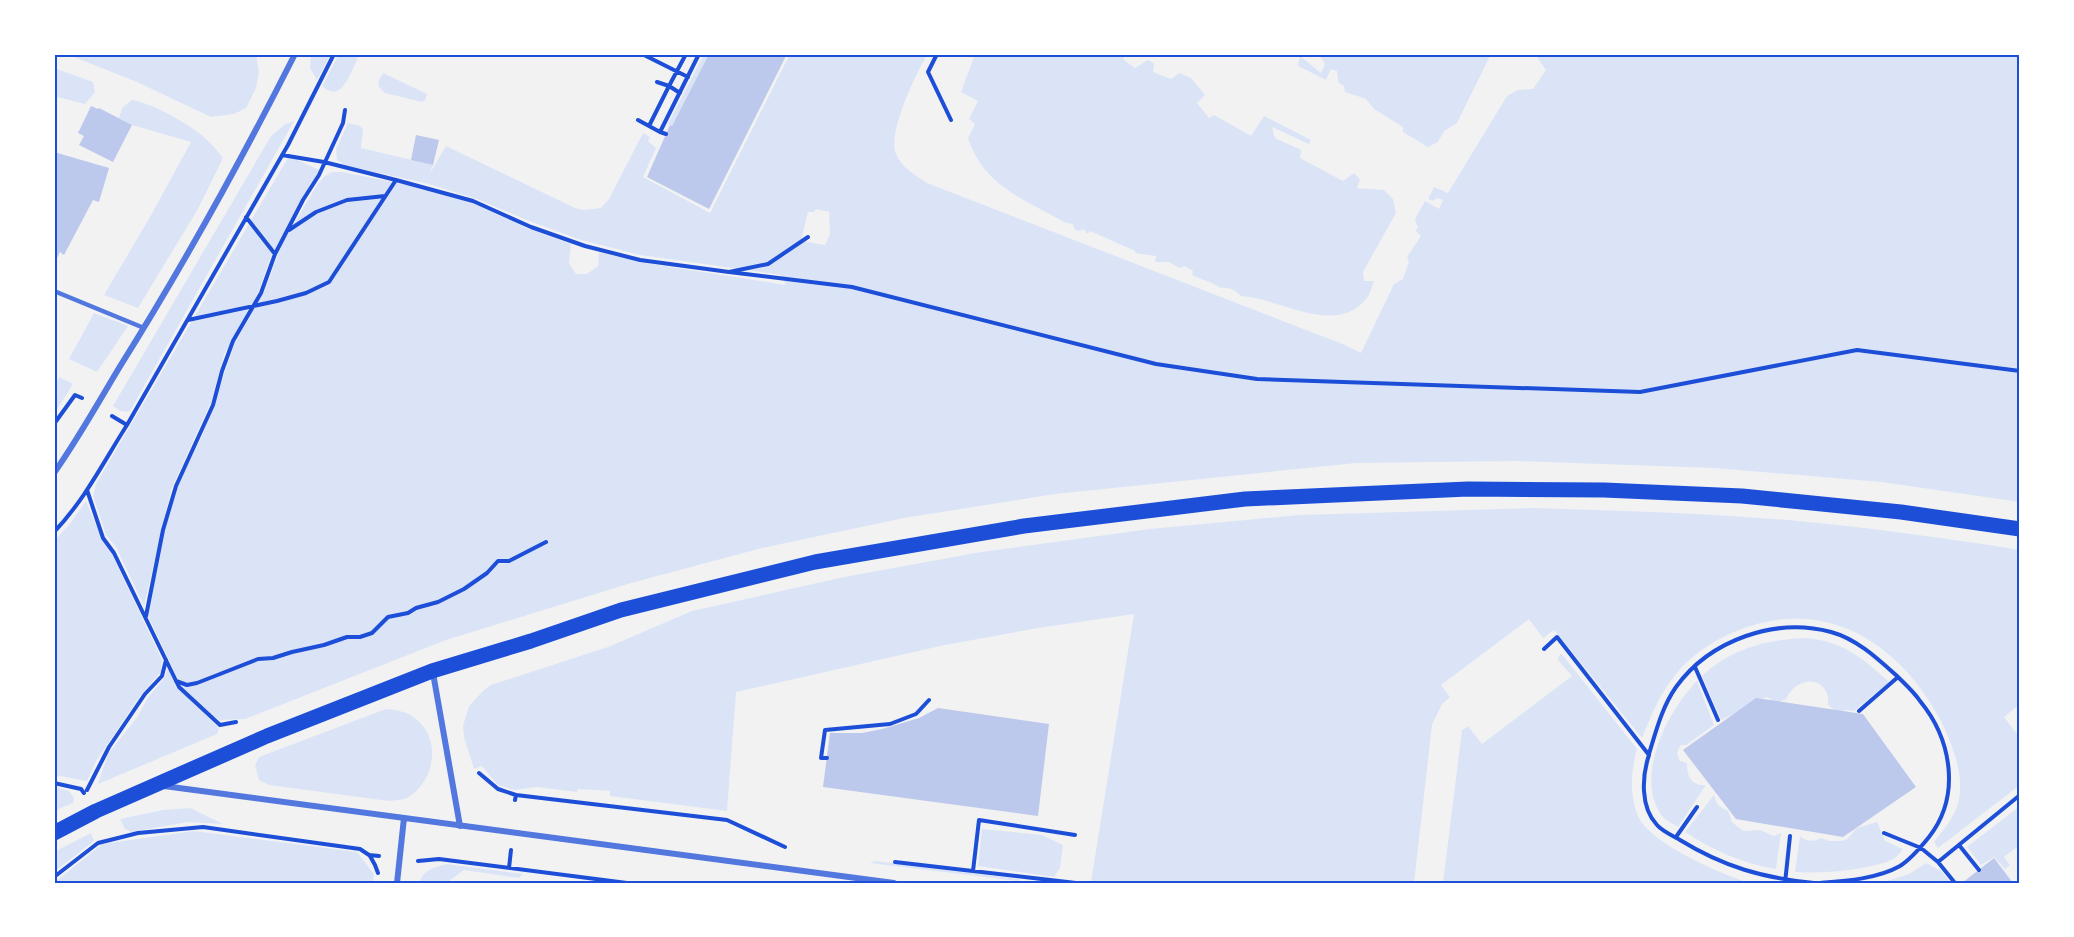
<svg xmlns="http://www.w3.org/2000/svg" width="2074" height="937" font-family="'Nunito Sans',sans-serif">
<rect width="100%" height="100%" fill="#f2f2f2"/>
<path fill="#dbe4f7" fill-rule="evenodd" d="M66 54H256L259 72 256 88 246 108 234 114 211 117 137 82Z
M311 54H331L317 80 310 68Z
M339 54H359C353 68 342 106 322 86Z
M704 54H709L672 126 668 124Z
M790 54H928C916 72 887 134 896 154 902 168 915 175 927 183L1345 345 1361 353 1394 284 1403 279 1409 261 1407 257 1421 236 1415 230 1418 228 1415 219 1425 201 1439 209 1443 200 1437 198 1433 201 1428 199 1434 187 1448 193 1507 96 1518 90 1533 89 1546 70 1535 54H2020V502L1881 482 1714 468 1518 461 1356 463 1055 494 904 518 762 548 631 583 446 640 245 719 219 720 187 697 219 728 217 734 98 784 108 754 138 716 147 699 165 677 168 668 176 687 185 695 148 616 165 528 178 485 203 434 235 343 264 292 282 244 317 185 325 176 332 172H342L424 188 472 203 529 229 571 244 569 263 576 274H587L598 266 599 252 639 262 786 285 781 275 640 255 581 240 529 221 477 199 425 183 346 166 337 160 336 149 348 123 360 126 363 129 361 148 433 165 429 175 446 146 575 208 584 210 601 208 609 199 643 133 650 137 648 141 656 148 643 177 710 213ZM816 209 829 212 830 234 825 245 801 241 808 212H814ZM543 542 538 548 508 563 498 564 466 589 438 604 417 609 409 614 389 618 373 634 361 639H346L325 647 292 652 274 659 260 660 210 678 197 685 187 686 181 684 196 683 211 675 258 657 274 656 312 646 322 645 347 635H363L371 633 388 616 409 611 415 608 437 601 464 588 481 574 485 572 498 560H507Z
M975 54H1123L1124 60 1135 68 1148 60 1154 63 1153 72 1171 79 1179 73 1191 78 1205 95 1197 103 1209 118 1214 115 1251 136 1264 116 1311 140 1309 144 1272 127 1275 138 1301 150 1300 158 1343 181 1354 173 1360 179 1357 188 1384 190 1393 199 1396 213 1363 272 1364 281H1374C1372 287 1370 294 1366 299 1335 337 1280 298 1241 296 1235 290 1230 287 1220 288 1213 282 1202 280 1192 275L1193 271 1184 266 1179 268 1169 262H1155L1156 256 1135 253V251L1090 231 1087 234 1084 229 1079 231 1075 230 1073 224 1066 223C1026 200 984 187 968 138L975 124 969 119 978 101 961 92Z
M1319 54H1491L1457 123 1444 131 1438 142 1428 147 1403 132V127L1374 109 1366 99 1345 92 1344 86 1338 82 1337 71 1331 69 1326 80 1298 66 1300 56 1321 73 1325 64Z
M54 68 93 82 95 92 85 104 54 96Z
M383 73 427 94 425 100 422 102 385 93 379 87 378 82Z
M132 100C152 103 192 125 207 140 213 145 218 152 223 158L198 209 138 308 104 295 150 217 191 142 132 125 119 118 122 108Z
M294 121 130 411C122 413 119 410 113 406L271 136 284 125Z
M289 156 319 170 272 254 258 293 224 355 211 402 171 490 144 606 116 547 106 535 93 496 96 484Z
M94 313 128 326 97 372 69 359Z
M59 377 73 384 54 414V386Z
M86 501 102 540 112 554 162 660 161 672 140 696 96 761 87 781 54 775V541L69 525Z
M1533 508C1621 511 1710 513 1798 521 1872 528 1946 538 2020 550V704L2004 717 2020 738V785L1938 848 1934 842C1944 829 1956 816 1959 799 1964 773 1952 744 1941 721 1899 642 1826 596 1739 630 1716 639 1691 655 1676 674 1660 693 1651 716 1642 738L1554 630 1543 638 1529 619 1441 685 1450 697 1442 704 1432 725 1414 883 1091 882 1134 614 1038 628 945 645 736 692 727 811 610 796V791L578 789 577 792 537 787 514 790 498 785 482 766 474 769 464 737 463 726 469 706 483 691 491 685 608 647 692 611 844 577 981 552 1150 529 1300 515Z
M1804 638C1841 640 1863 658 1889 682L1854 711 1845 710 1837 712 1828 705C1831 677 1798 673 1786 699L1777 703 1767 697C1751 702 1737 713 1721 720L1702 676C1731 649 1766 640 1804 638Z
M1561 653 1637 749C1631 771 1629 797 1639 818 1652 844 1724 876 1751 883H1443L1462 730 1468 726 1482 744 1572 676 1558 660V658Z
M1697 681 1714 725 1686 745H1681C1676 751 1677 755 1680 761L1687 763C1687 776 1691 786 1706 785L1678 827C1672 823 1664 820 1660 813 1635 774 1669 709 1697 681Z
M386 709C396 710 407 711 416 719 442 739 435 782 407 798 402 800 395 800 389 801L269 785 259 780 255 765 259 757Z
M54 787 69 791 74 798 73 803 54 811Z
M1714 795C1716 804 1719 807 1728 811L1732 822 1743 831 1760 830 1774 836 1781 833 1776 869C1744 864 1712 850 1685 832Z
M2020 806V849L2017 847 2004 857 2010 865 2005 869 1994 857 1981 865 1967 847Z
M190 808 223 824 188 822 131 832 125 829 120 819 163 810Z
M1877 822 1885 841 1903 849C1900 853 1897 857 1893 859 1872 870 1819 874 1795 872L1800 836C1807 842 1813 842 1821 838L1829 841H1842L1847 839 1857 828Z
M982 829 1042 835 1063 845 1060 868 1054 877 978 866Z
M194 831 357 852 374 874 373 883H54L102 844Z
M91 833 94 841 54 872V852Z
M875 861 1019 879V881L870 863Z
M1926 863 1941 871 1951 883H1881L1909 874Z
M447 864 523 874 519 878 464 870 450 880 449 883H420C421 871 436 866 447 864Z"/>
<path fill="#bdc9ec" d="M709 54H787L709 209 647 177 670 125 672 126Z
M91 106 98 109 99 108 132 125 113 162 79 145 84 136 78 133Z
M416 135 439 140 433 165 411 160Z
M54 152 109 168 99 202 93 200 64 255 60 252 54 264Z
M1756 698 1863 714 1916 787 1843 837 1736 819 1683 750Z
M938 708 1049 724 1038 816 823 787 830 733H862L882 729 919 718Z
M1994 858 2013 883H1962Z"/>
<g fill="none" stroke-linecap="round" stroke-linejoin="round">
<path stroke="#1d4ed8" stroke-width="4" d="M642 54 688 77
M937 54 928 72 951 120
M657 82 669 86 686 54
M638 120 660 132 699 54
M649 126 669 86 680 93
M660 132 666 134
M396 180 473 201 531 227 585 246 640 260 729 272 768 264 808 237
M246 217 275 254
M289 230 316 212 347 200 385 196
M729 272 852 287 1156 364 1257 379 1640 392 1857 350 2020 371
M188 320 277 301 306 293 329 282 396 180 324 162 282 155
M112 416 127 425 288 145 334 54
M54 424 75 395 82 398
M87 490 103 538 114 553 179 687 220 725 236 722
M54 532C84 501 104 461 127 425
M146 616 163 530 176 486 213 405 222 371 233 341 261 293 275 254 303 200 319 175 343 123 345 110
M1544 649 1557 637 1649 755C1642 776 1640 807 1657 825 1662 831 1673 836 1680 840 1724 867 1763 878 1814 883
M1695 667 1718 720
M176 681 187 685 197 683 258 659 273 658 292 652 324 645 347 637H360L372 633 388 617 408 613 416 608 438 602 464 589 487 573 498 561H509L546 542
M1649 754C1656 731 1662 707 1676 687 1710 640 1775 617 1831 632 1857 639 1878 659 1898 677
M827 758H821L825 730 890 724 916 714 929 700
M479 773 498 789 516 795
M54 783 81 789 84 793
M87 790 109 747 145 694 162 676 166 660
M515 800 516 795 727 820 785 847
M1884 833 1921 848 1938 862 2020 795
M1676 837 1697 807
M1959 845 1979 870
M370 856 375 865 378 873
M418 861 439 859 627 883
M895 862 1076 883
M1938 862 1955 883
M509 868 511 850
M973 871 979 820 1075 835
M54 877 98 843 138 833 203 827 360 849 369 855 379 856
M1785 883 1790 836
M1819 883C1845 881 1877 879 1900 866 1911 859 1921 847 1929 837 1961 796 1952 740 1920 701 1914 692 1906 685 1898 677L1859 711"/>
<path stroke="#5277de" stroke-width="4.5" d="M54 291 144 328"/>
<path stroke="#5277de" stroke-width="6" d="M54 473C78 439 98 403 119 368 183 266 241 161 295 54
M433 673 460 826
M164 786 894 883
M397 883 404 818"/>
<path stroke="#1d4ed8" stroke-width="15" d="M54 833 96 811 267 736 432 671 531 641 621 610 815 562 1024 526 1245 499 1468 489 1604 490 1742 496 1901 512 2020 529"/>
</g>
<rect width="2074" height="937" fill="none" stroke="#ffffff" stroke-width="111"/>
<rect x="56" y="56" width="1962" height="826" fill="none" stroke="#1d4ed8" stroke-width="2"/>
</svg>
